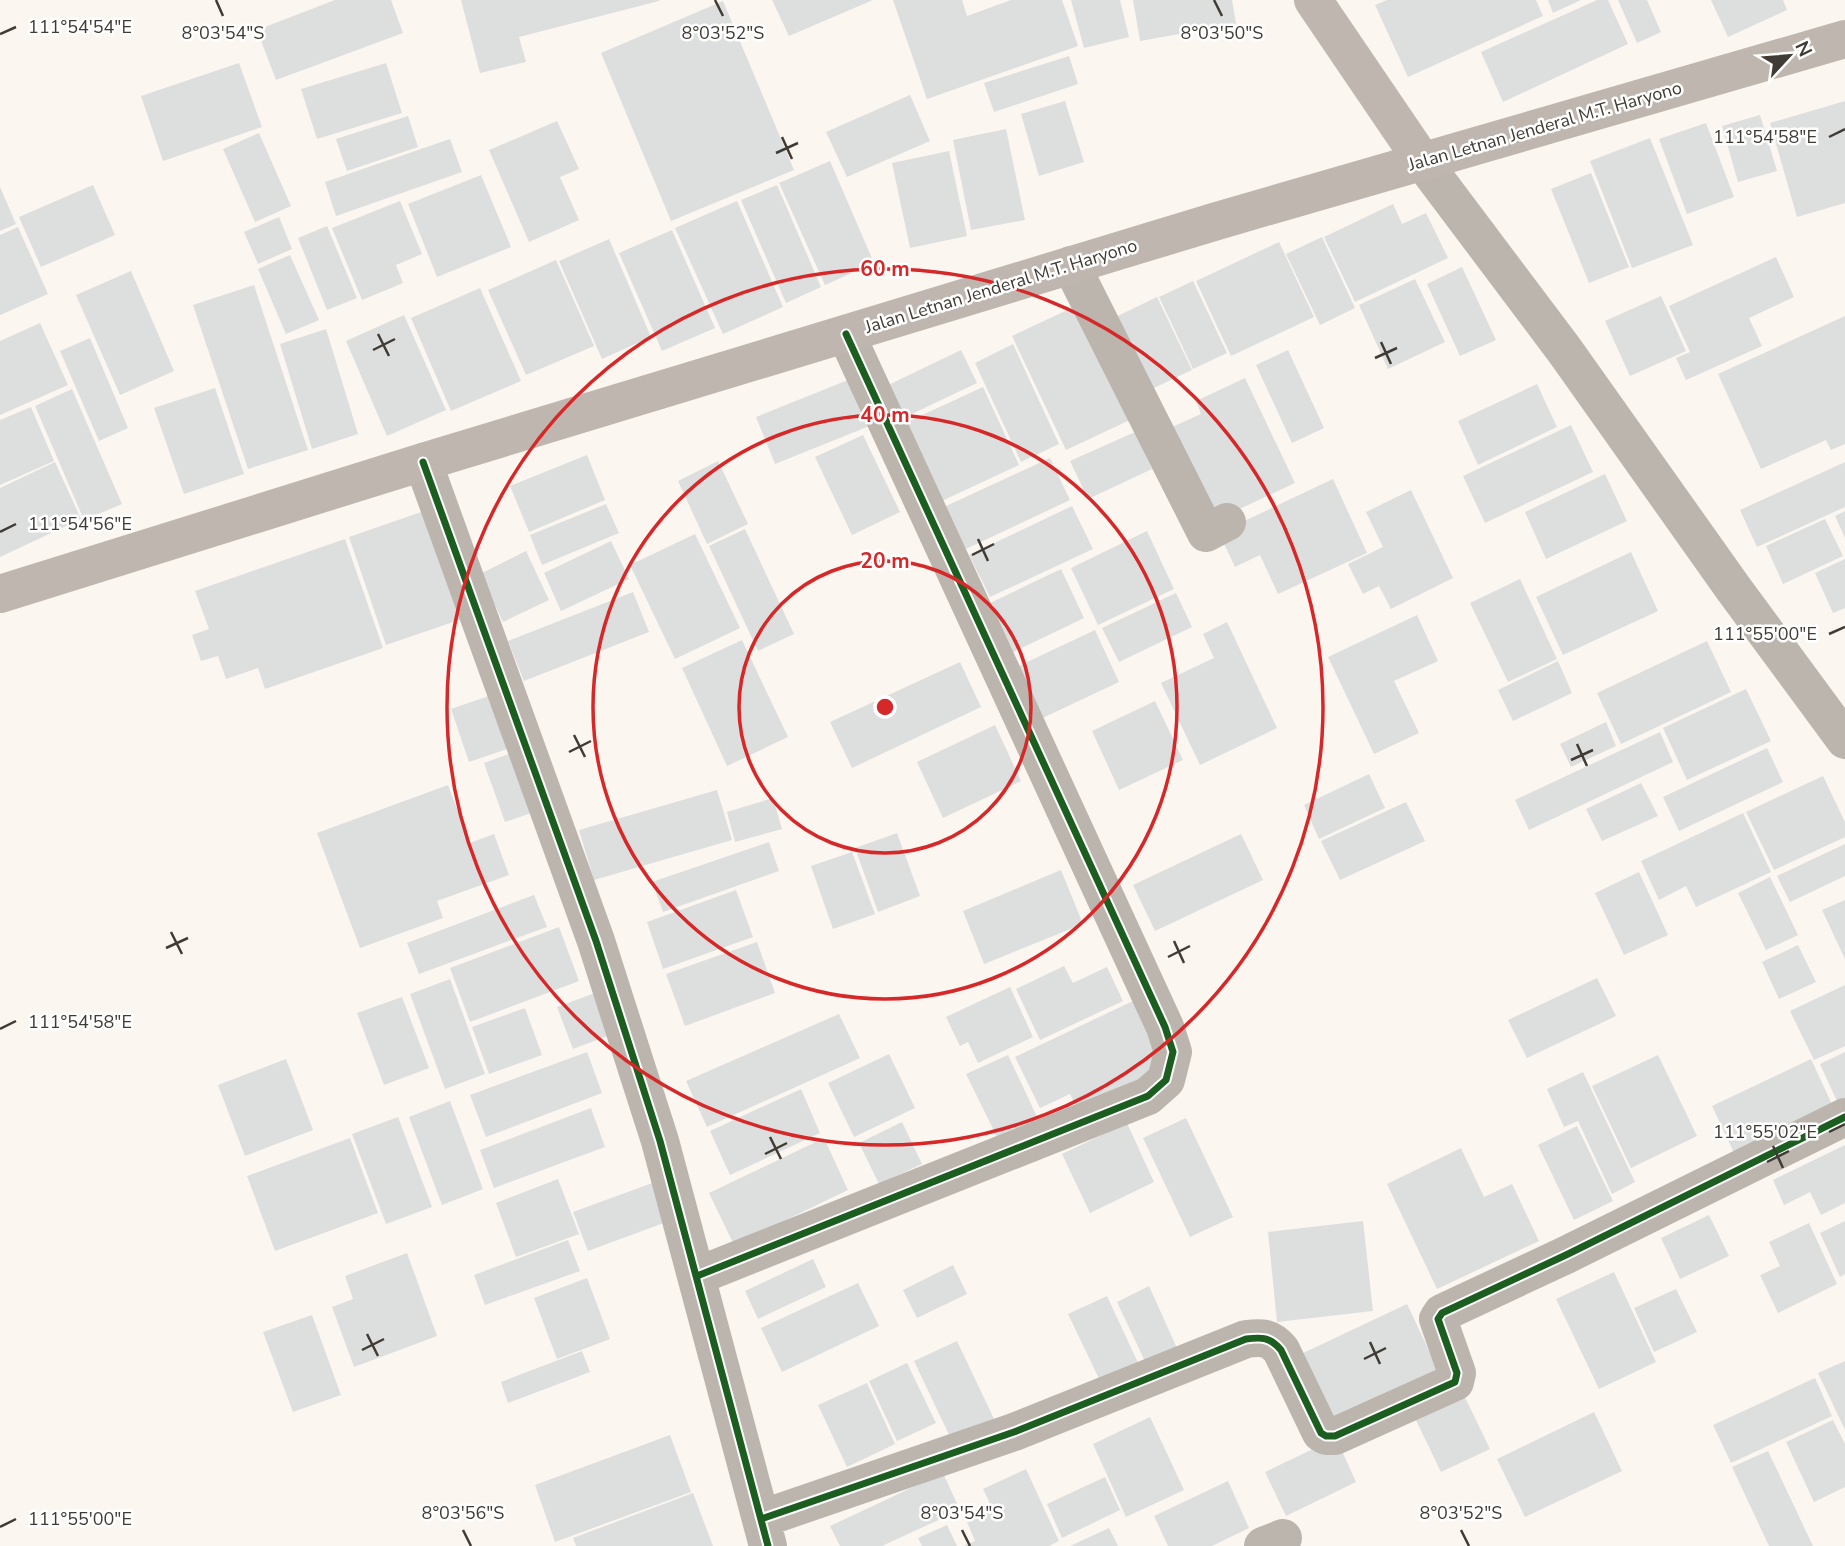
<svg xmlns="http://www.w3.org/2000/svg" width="1845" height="1546" font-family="'Nunito Sans',sans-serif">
<rect width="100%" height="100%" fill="#fbf6f0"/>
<path fill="#dddfde" d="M335 0H391L403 33 276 80 257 30Z
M461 0H659V1L519 37 526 62 480 73Z
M772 0H873L789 36Z
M893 0H962L967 16 1011 0H1062L1078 46 927 99Z
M1071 0H1120L1129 37 1084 48Z
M1133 0H1232L1236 24 1140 41Z
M1387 0H1536L1543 16 1408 77 1375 5Z
M1548 0H1581L1553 13Z
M1597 0H1608L1628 44 1503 102 1481 52Z
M1618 0H1647L1661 32 1637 43Z
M1711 0H1783L1787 10 1728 37Z
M723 1 794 170 671 221 601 53Z
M1069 56 1078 84 994 112 984 83Z
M239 63 262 127 163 161 141 96Z
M386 63 402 113 317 139 301 89Z
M910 95 930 141 847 177 826 132Z
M1065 101 1084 162 1039 176 1021 114Z
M1845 101V203L1797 217 1770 123Z
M1760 115 1777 171 1738 182 1722 126Z
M408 116 418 147 347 171 336 139Z
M557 121 579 169 560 177 579 220 529 242 489 150Z
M1706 123 1734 197 1687 214 1659 139Z
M1006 129 1025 220 971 230 953 140Z
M259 133 291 206 255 222 223 149Z
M1650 138 1693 245 1632 268 1590 161Z
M450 139 462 172 336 216 325 182Z
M949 151 967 236 910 248 892 163Z
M830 161 874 263 825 285 779 183Z
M1591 173 1629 267 1589 283 1551 189Z
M481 175 511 247 437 277 408 204Z
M93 185 115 235 41 267 19 217Z
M777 185 821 287 786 303 741 200Z
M0 187 16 224 0 231Z
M400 201 422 254 396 265 403 283 362 300 332 228Z
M737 201 783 307 723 334 675 228Z
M1393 204 1402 224 1426 213 1448 258 1355 302 1324 237Z
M279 217 292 249 258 264 244 232Z
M327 226 357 298 327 310 298 238Z
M18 227 48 294 0 315V235Z
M672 230 715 328 662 351 619 253Z
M1322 237 1355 308 1320 325 1286 254Z
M609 239 651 337 602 359 559 261Z
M1279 242 1314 317 1231 356 1196 281Z
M290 255 319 320 286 334 258 269Z
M1776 257 1794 297 1749 318 1762 346 1686 380 1676 358 1690 352 1669 306Z
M556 260 594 346 526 375 488 290Z
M1462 267 1496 340 1460 356 1427 284Z
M131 271 174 371 120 395 76 295Z
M1415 279 1445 342 1388 369 1359 305Z
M1193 281 1227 353 1193 369 1159 297Z
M254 285 308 450 248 469 193 305Z
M480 288 521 381 451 411 411 318Z
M1661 296 1686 351 1630 376 1605 321Z
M1157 297 1192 370 1137 396 1103 323Z
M1078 305 1132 419 1066 450 1012 336Z
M404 315 446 410 387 436 346 341Z
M1845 316V444L1831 450 1826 440 1761 469 1718 374Z
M40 323 68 385 0 415V341Z
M326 329 358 434 312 449 280 344Z
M90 338 128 428 99 441 60 351Z
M1013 344 1059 444 1021 462 975 363Z
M961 350 977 383 897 421 882 388Z
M1288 350 1324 428 1292 443 1256 365Z
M853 378 872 425 775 464 756 417Z
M1245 378 1295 483 1216 520 1172 427 1201 414 1196 401Z
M1537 384 1557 427 1478 465 1458 421Z
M983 387 1019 465 931 506 894 428Z
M215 388 244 474 184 494 154 408Z
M72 389 122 504 84 520 35 406Z
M31 407 54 461 0 485V420Z
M1571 425 1593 472 1485 523 1463 476Z
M1135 432 1152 469 1088 499 1070 461Z
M863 435 900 512 852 535 815 457Z
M587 455 605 500 529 532 510 486Z
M1050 458 1070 500 951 556 931 513Z
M718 461 748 524 707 544 678 481Z
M55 462 81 519 0 557V488Z
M1845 462V507L1757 547 1740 510Z
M1605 474 1627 521 1546 559 1525 512Z
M1333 479 1367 553 1278 594 1260 555 1235 567 1219 533Z
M1411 490 1453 578 1391 609 1379 586 1363 594 1348 564 1383 547 1366 512Z
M606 504 619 533 542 565 530 535Z
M1072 506 1093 549 990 597 969 555Z
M424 511 462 619 386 645 349 537Z
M1845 511V538L1835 516Z
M1825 519 1843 556 1783 584 1766 546Z
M745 529 794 634 758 651 709 546Z
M1147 531 1174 589 1098 625 1071 568Z
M695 534 740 628 675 659 630 565Z
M345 539 383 648 265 689 258 668 226 679 218 656 201 661 192 635 209 629 195 591Z
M611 541 629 579 561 611 544 573Z
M526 551 549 600 503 622 480 574Z
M1631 552 1658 611 1563 655 1536 597Z
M1845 559V608L1833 613 1815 573Z
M1061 569 1084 618 1009 654 986 605Z
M1520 579 1557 659 1508 682 1470 603Z
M633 592 649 632 524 681 508 641Z
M1176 593 1192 627 1119 662 1102 628Z
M1417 615 1438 661 1394 681 1419 733 1374 754 1328 657Z
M1227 622 1277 728 1200 765 1161 683 1214 658 1203 634Z
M1095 630 1119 682 1034 722 1010 670Z
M742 640 788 737 727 766 682 668Z
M1707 641 1731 692 1621 744 1597 693Z
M1558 661 1572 693 1513 721 1498 690Z
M960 662 981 707 852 768 830 722Z
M1746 689 1771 741 1687 780 1663 728Z
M503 691 522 744 469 762 451 709Z
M1155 701 1183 760 1119 790 1092 731Z
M1606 722 1616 746 1571 767 1560 744Z
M995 725 1021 781 943 818 917 762Z
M1660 732 1673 762 1529 830 1515 800Z
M1767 748 1783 782 1679 831 1663 797Z
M522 749 543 809 505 822 484 763Z
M1369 774 1385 808 1319 839 1304 805Z
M1823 776 1845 822V837L1774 870 1746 812Z
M1641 783 1658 816 1602 841 1586 809Z
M448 785 470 843 494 834 509 875 437 901 443 918 360 948 317 833Z
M717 790 732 840 594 880 579 830Z
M773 798 782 829 735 842 727 812Z
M1406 802 1425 841 1340 880 1321 841Z
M1743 813 1771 872 1696 907 1686 886 1659 900 1641 861Z
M897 833 920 896 878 912 855 848Z
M1241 834 1263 880 1155 931 1133 885Z
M769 842 779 871 663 912 652 882Z
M1845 844V876L1790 902 1777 876Z
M852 852 875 914 833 929 811 866Z
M1061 870 1083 924 984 964 963 911Z
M1639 872 1668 935 1624 955 1595 893Z
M1770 877 1798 935 1766 950 1738 893Z
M736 890 753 937 663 969 647 922Z
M534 895 547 927 419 974 407 943Z
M1845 900V959L1822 910Z
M559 927 579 981 470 1022 450 968Z
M757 942 775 993 685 1026 666 974Z
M1798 945 1816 982 1779 999 1762 962Z
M1064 966 1073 983 1107 967 1123 1001 1040 1040 1016 989Z
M1597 978 1616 1016 1527 1058 1508 1020Z
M450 979 485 1074 445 1089 410 994Z
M1845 985V1046L1814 1060 1790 1011Z
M1010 987 1033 1037 978 1063 968 1042 960 1046 946 1017Z
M595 993 610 1035 573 1049 557 1007Z
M402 997 429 1068 384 1085 357 1013Z
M1133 1001 1167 1069 1078 1111 1070 1094 1040 1108 1015 1057Z
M525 1008 542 1055 489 1074 472 1027Z
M839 1014 860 1058 707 1127 686 1081Z
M587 1052 602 1093 486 1137 470 1095Z
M1845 1052V1108L1841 1110 1820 1064Z
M889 1054 915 1108 854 1137 828 1083Z
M1008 1055 1039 1121 999 1141 966 1074Z
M1658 1055 1697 1136 1631 1168 1592 1086Z
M286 1059 313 1130 245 1156 218 1085Z
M1811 1059 1835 1111 1736 1157 1712 1106Z
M1583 1072 1635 1182 1612 1194 1578 1121 1564 1127 1547 1089Z
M801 1089 820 1133 730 1175 710 1131Z
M450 1101 483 1189 442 1205 409 1117Z
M591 1108 605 1147 494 1188 480 1150Z
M398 1117 432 1207 386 1224 352 1134Z
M1186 1118 1233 1217 1190 1237 1143 1138Z
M902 1122 922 1164 879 1184 859 1143Z
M1127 1123 1154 1182 1090 1213 1062 1154Z
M1577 1126 1613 1201 1574 1220 1538 1145Z
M350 1138 378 1213 275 1251 247 1176Z
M824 1138 848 1190 734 1245 709 1193Z
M1845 1145V1203L1821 1215 1810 1192 1784 1205 1773 1180Z
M1461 1148 1484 1197 1512 1184 1539 1241 1437 1289 1387 1184Z
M558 1179 579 1234 516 1257 496 1203Z
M655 1182 669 1221 588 1251 573 1212Z
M1709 1215 1729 1256 1680 1279 1661 1238Z
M1363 1221 1373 1311 1277 1322 1268 1232Z
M1845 1221V1274L1840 1277 1820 1233Z
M1809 1223 1837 1284 1778 1313 1760 1275 1780 1266 1769 1242Z
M568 1240 580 1271 485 1305 474 1275Z
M407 1253 437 1336 354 1367 332 1307 353 1299 345 1276Z
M813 1259 826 1287 758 1319 745 1291Z
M953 1265 967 1294 917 1318 903 1290Z
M1614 1272 1656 1362 1599 1389 1556 1299Z
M587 1278 610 1339 557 1359 534 1298Z
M858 1283 879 1326 782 1372 761 1328Z
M1149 1286 1181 1357 1150 1372 1117 1302Z
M1676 1289 1697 1332 1654 1352 1634 1308Z
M1107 1296 1140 1367 1102 1385 1068 1314Z
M1407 1304 1441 1376 1333 1427 1299 1355Z
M312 1315 341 1395 293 1412 263 1332Z
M957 1341 995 1421 952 1441 914 1361Z
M582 1351 590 1372 508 1403 501 1382Z
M1845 1361V1430L1818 1373Z
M907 1363 936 1423 897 1441 869 1381Z
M1815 1378 1832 1416 1731 1463 1713 1425Z
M867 1383 895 1444 847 1467 818 1405Z
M1461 1389 1490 1449 1441 1472 1412 1412Z
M1594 1412 1622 1471 1525 1517 1497 1459Z
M1150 1417 1184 1490 1126 1517 1093 1444Z
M1833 1420 1845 1444V1487L1814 1502 1786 1442Z
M670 1435 691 1492 555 1542 535 1485Z
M1336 1438 1356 1482 1286 1516 1265 1472Z
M1768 1451 1813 1546H1769L1732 1467Z
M1026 1469 1059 1541 1049 1546H963L975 1541 967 1522 993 1510 983 1489Z
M943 1473 960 1510 882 1546H840L830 1526Z
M1105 1477 1120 1510 1062 1538 1047 1504Z
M1228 1481 1249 1528 1212 1546H1168L1154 1516Z
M693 1493 713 1546H576L573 1538Z
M947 1525 957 1546H922L918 1538Z
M1109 1528 1118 1546H1070Z"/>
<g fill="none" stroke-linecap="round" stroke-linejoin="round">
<path stroke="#bbb5ae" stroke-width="38" d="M1423 162 1565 351 1733 588 1845 740
M1071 265 1206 533 1227 522
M423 462 596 941 660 1141 768 1546
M697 1276 1148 1096 1166 1080 1173 1052 1165 1027 846 334
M761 1519 1014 1432 1246 1339C1262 1337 1270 1337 1281 1350L1321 1433 1326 1436H1335L1455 1382 1457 1373 1438 1319 1442 1313 1566 1255 1845 1117
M1263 1546 1283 1538"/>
<path stroke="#bfb7af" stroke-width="38" d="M1313 0 1423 162
M0 594 423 462 1217 221 1845 39"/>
<defs>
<path id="cycleway" d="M423 462 596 941 660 1141 768 1546
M697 1276 1148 1096 1166 1080 1173 1052 1165 1027 846 334
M761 1519 1014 1432 1246 1339C1262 1337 1270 1337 1281 1350L1321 1433 1326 1436H1335L1455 1382 1457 1373 1438 1319 1442 1313 1566 1255 1845 1117"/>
</defs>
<use href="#cycleway" stroke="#fff" stroke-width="11"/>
<use href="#cycleway" stroke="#1b5e20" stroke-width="7"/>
</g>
<path fill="none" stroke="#403b34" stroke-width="2.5" d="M216 0 223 16M715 0 723 16M1214 0 1222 16M0 34 16 27M782 137 792 159M1829 137 1845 129M776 153 798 143M378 334 389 356M1381 342 1391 364M373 350 395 339M1375 358 1397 348M0 532 16 524M978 539 988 561M972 555 994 544M1829 634 1845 627M574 735 585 757M1577 744 1587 766M569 752 591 741M1571 760 1593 750M171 932 182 954M1174 941 1184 963M166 948 188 938M1168 957 1190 946M0 1029 16 1021M1829 1132 1845 1124M770 1137 781 1159M1773 1146 1783 1168M765 1154 787 1143M1767 1162 1789 1151M367 1334 378 1356M1370 1342 1380 1364M362 1350 384 1339M1364 1359 1386 1348M0 1527 16 1519M463 1530 471 1546M962 1530 970 1546M1461 1530 1469 1546"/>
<g fill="none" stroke="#d62828" stroke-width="3.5">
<circle cx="885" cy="707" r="146"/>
<circle cx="885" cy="707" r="292"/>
<circle cx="885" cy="707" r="438"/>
</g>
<g text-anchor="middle" stroke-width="5" stroke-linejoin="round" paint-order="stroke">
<g font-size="18" fill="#403b34" stroke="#fff">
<text transform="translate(1545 126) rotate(-16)" y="6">Jalan Letnan Jenderal M.T. Haryono</text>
<text transform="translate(1001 286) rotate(-17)" y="6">Jalan Letnan Jenderal M.T. Haryono</text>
</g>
</g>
<g font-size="18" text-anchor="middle" fill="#403b34" stroke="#fff" stroke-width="5" stroke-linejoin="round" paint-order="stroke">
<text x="80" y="33">111°54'54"E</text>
<text x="223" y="39">8°03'54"S</text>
<text x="723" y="39">8°03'52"S</text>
<text x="1222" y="39">8°03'50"S</text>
<text x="1765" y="143">111°54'58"E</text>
<text x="80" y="530">111°54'56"E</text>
<text x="1765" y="640">111°55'00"E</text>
<text x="80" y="1028">111°54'58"E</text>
<text x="1765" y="1138">111°55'02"E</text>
<text x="463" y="1519">8°03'56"S</text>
<text x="962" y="1519">8°03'54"S</text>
<text x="1461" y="1519">8°03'52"S</text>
<text x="80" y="1525">111°55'00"E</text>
</g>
<circle cx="885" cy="707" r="10" fill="#d62828" stroke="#fff" stroke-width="3.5"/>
<g font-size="21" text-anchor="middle" font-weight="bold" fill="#d62828" stroke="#fff" stroke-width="5" stroke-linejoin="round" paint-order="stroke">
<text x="885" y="276">60 m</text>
<text x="885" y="422">40 m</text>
<text x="885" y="568">20 m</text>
</g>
<g transform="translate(1789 56) rotate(64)" stroke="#ffffff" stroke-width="5" paint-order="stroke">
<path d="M0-5L12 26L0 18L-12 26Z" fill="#403b34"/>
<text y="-10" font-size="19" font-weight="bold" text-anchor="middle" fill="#403b34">N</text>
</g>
</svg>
